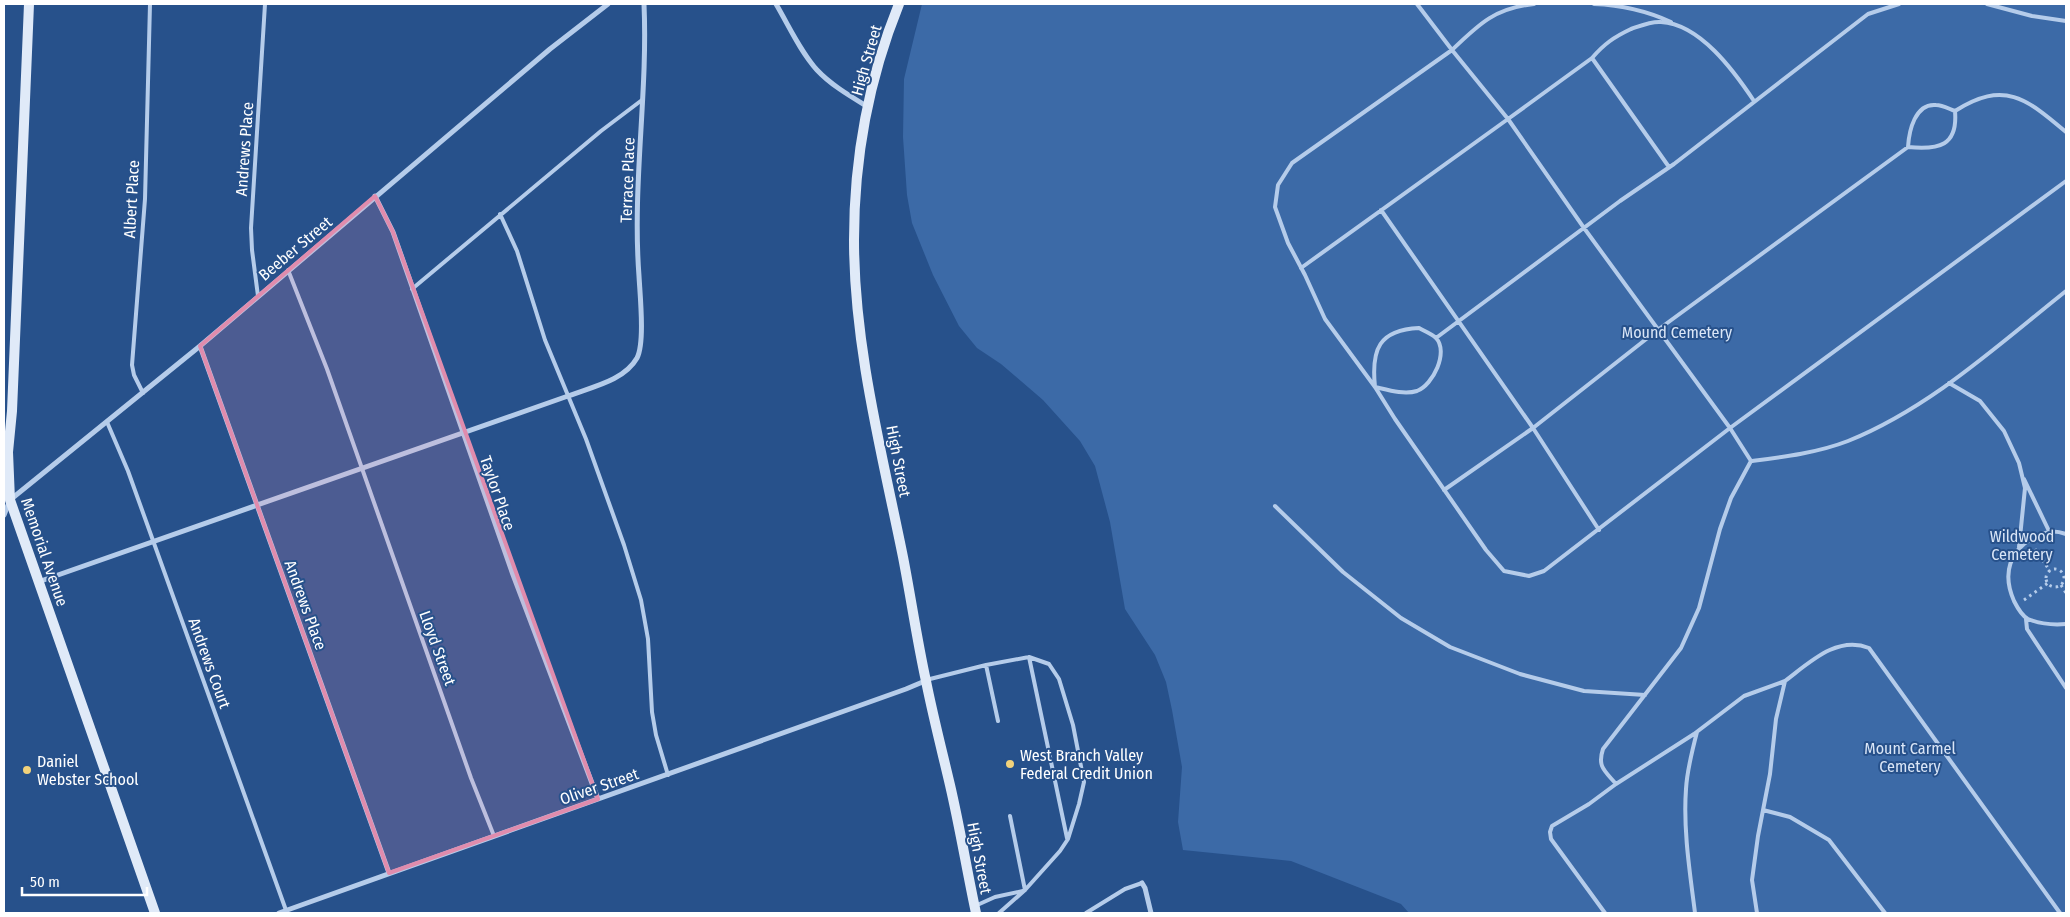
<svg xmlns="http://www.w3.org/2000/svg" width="2070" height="917" font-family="'Fira Sans Condensed',sans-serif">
<rect width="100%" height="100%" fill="#27518b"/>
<path fill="#3c6aa7" d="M922 4H2066V913H1409L1401 904 1291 861 1183 850 1178 822 1182 767 1172 710 1166 682 1155 655 1125 609 1110 522 1095 466 1080 441 1043 400 1001 364 977 348 959 326 933 275 912 223 907 195 903 137 904 79Z"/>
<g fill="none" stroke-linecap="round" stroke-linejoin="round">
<path stroke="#b5ccea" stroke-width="3" stroke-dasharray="2.5 4" stroke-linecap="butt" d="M2035 549 2050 571
M2046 578a9 9 0 1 1 18 0a9 9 0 1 1-18 0Z
M2061 585 2066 593
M2024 600 2048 583"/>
<path stroke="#b5ccea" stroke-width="4" d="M1417 4 1452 50C1479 24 1495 8 1534 4
M1594 4C1620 5 1647 11 1671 22
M1987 4 2032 16 2066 21
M1592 58C1604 44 1614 37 1631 29 1640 26 1651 21 1661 22 1700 24 1734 71 1754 101
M1908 147C1909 131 1915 103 1936 105 1943 105 1949 109 1955 111
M2066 181 1730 428 1751 461C1783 457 1817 453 1848 441 1930 408 1998 345 2066 291
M1381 210 1533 428 1599 530
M500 214 517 251 545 340 586 439 624 545 641 600 648 639 652 712 656 735 668 775
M1301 268 1508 119 1452 50 1292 163 1278 185 1275 207 1288 243 1305 275 1325 319 1375 387 1395 419 1486 550 1504 571 1529 576 1544 571 1730 428 1584 228 1508 119 1592 58 1669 167
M288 270 327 369 471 778 494 836
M412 289 601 131 642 100
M258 296 252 250 251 228 265 4
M1419 328C1424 331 1432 334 1436 338 1449 352 1433 385 1417 391 1404 395 1388 390 1375 387 1371 349 1379 330 1419 328Z
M1436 338 1620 201 1674 164 1868 14 1899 4
M1949 383 1980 401 2004 431 2019 463 2025 488 2019 547
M143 393 134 375 132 365 145 199 150 4
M107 422 128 471 287 913
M2024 479 2049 531
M1444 490 1533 428 1659 329 1908 147C1939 150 1958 146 1955 111 2004 80 2026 98 2066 132
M1275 506 1343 572 1401 618 1450 647 1520 674 1584 691 1645 695
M2066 534C2054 530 2048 531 2037 536 2009 549 2002 574 2014 601 2017 607 2022 616 2028 619 2040 624 2054 625 2066 624
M2026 619 2027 629 2066 688
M1029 657 1067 838
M986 665 998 721
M926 680 986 665 1029 657 1049 664 1059 679 1073 725 1084 782 1079 804 1068 839 1060 851 1025 890 999 913
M1616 784C1605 771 1597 767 1603 749L1681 648 1699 608 1720 529 1731 498 1751 461
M1763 810 1790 817 1829 840 1885 913
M1010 816 1025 890
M975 906 995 897 1023 891
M1086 913 1125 889 1142 883
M1605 913 1551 839 1550 832 1552 826 1589 804 1616 784 1694 734 1744 696 1785 681
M1695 913C1690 873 1683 830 1686 789 1687 770 1692 751 1697 732
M1757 913 1752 880 1758 836 1770 774 1776 719 1785 681C1809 663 1837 635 1869 648L2060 913"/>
<path stroke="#b5ccea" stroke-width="5" d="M776 4C789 26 800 51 817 70 831 85 850 96 868 107
M375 196 393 232 512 572 598 799
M200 346 389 873
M4 515 10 500 200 346 550 49 608 4
M38 582 568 396C591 387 624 381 637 358 645 343 640 295 639 276 632 185 648 94 644 4
M1142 883 1145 888 1151 913
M279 913 906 689 925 681"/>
<path stroke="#e0eaf8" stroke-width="10" d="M29 4 12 411 8 452 10 500 155 913
M899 4C869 78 854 160 854 240 854 347 882 453 903 557 911 598 917 640 926 681 933 716 942 751 950 785 960 828 967 871 976 913"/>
</g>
<path fill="#e08cad" fill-opacity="0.2" stroke="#e08cad" stroke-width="4" stroke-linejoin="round" d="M375 196 393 232 598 799 389 873 200 346Z"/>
<g fill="#f2d27b" stroke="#27518b" stroke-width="2">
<circle cx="1010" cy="764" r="5"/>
<circle cx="27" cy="770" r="5"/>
</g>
<g text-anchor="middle" stroke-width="4" stroke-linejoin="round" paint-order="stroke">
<g font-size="16" fill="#fff" stroke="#27518b">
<text transform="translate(866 60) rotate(-74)" y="6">High Street</text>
<text transform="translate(244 149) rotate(-86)" y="6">Andrews Place</text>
<text transform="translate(627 180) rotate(-88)" y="6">Terrace Place</text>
<text transform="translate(131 199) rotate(-87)" y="6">Albert Place</text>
<text transform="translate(295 248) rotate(-40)" y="6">Beeber Street</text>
<text transform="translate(899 461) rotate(79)" y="6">High Street</text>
<text transform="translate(498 493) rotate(71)" y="6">Taylor Place</text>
<text transform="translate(45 552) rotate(71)" y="6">Memorial Avenue</text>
<text transform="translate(306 605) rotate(70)" y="6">Andrews Place</text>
<text transform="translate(438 648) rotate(70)" y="6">Lloyd Street</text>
<text transform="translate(210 663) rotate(70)" y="6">Andrews Court</text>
<text transform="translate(599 786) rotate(-19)" y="6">Oliver Street</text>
<text transform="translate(980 858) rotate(79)" y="6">High Street</text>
</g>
<g font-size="16" fill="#dae6f7" stroke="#27518b">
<text x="1677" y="338">Mound Cemetery</text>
<text x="2022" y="542">Wildwood<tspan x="2022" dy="18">Cemetery</tspan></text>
<text x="1910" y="754">Mount Carmel<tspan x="1910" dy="18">Cemetery</tspan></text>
</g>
<g font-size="16" fill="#fff" stroke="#27518b" text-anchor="start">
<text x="1020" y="761">West Branch Valley<tspan x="1020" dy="18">Federal Credit Union</tspan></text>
<text x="37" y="767">Daniel<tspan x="37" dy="18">Webster School</tspan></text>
</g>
</g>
<rect width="2070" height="917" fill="none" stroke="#ffffff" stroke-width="10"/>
<path d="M22 887v8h125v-8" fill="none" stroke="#ffffff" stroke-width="2.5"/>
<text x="30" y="887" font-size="15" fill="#ffffff" stroke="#27518b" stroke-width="4" paint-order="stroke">50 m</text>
</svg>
